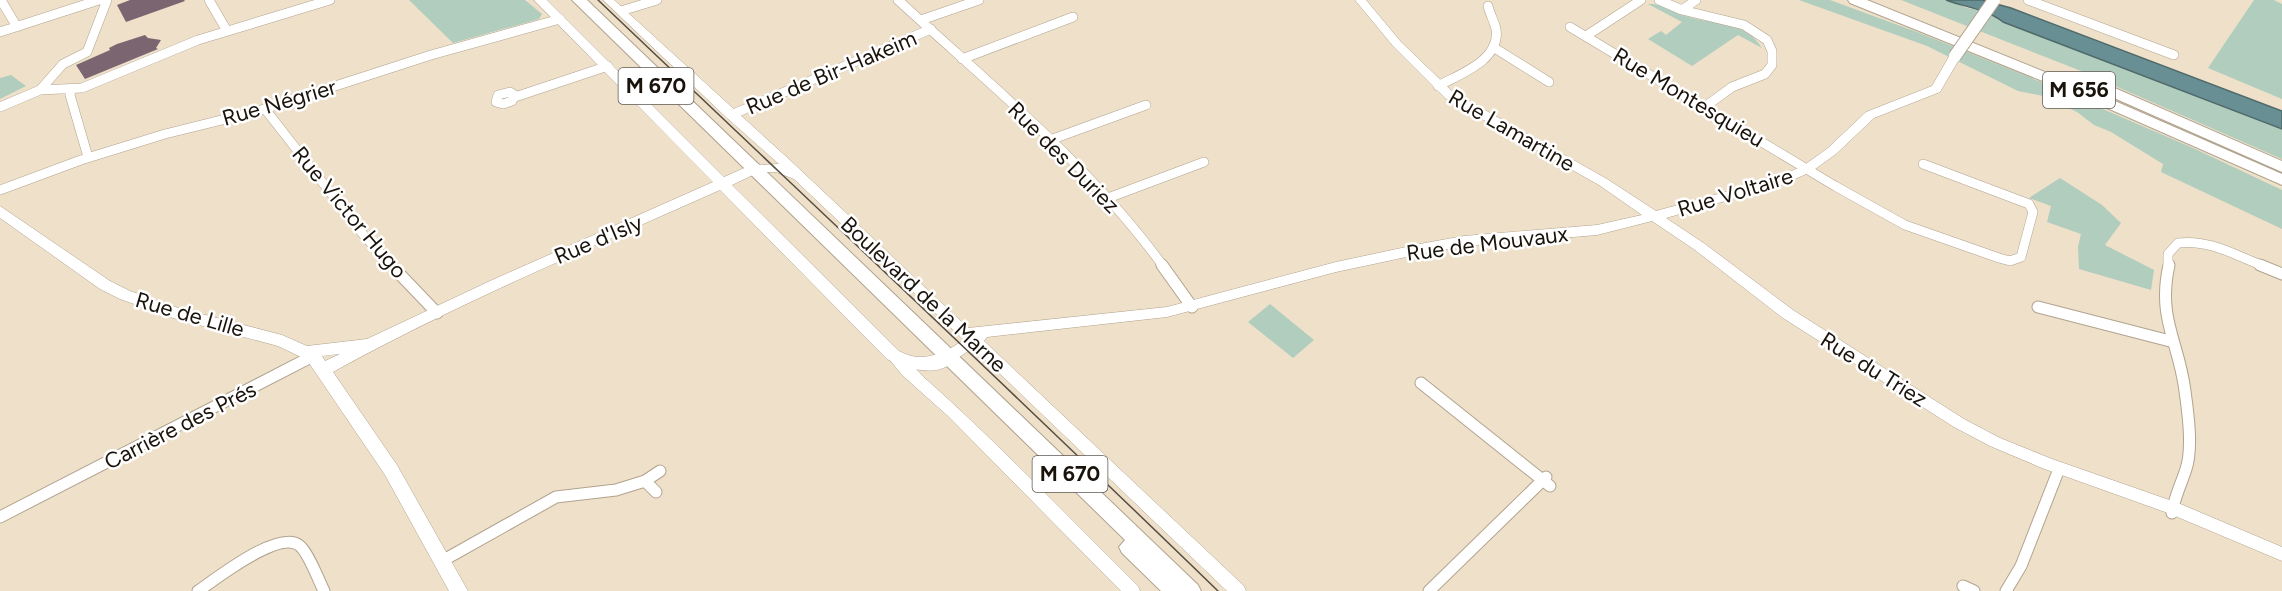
<svg xmlns="http://www.w3.org/2000/svg" width="2282" height="591" font-family="Figtree,sans-serif">
<rect width="100%" height="100%" fill="#efe0ca"/>
<path fill="#b0cdbe" d="M409 0H525L542 14 539 19 453 43Z
M1799 0H1830L1917 32 2027 76 2193 148 2282 190V229L2161 172 2163 164 2111 132 2094 125 2077 112 2043 96 2018 91 1927 46Z
M1901 0H1946L1967 8 1979 10 2282 129V159L2081 71Z
M2254 0H2274L2282 4V99L2208 68Z
M1648 4C1662 3 1673 12 1685 16 1713 25 1745 20 1762 48L1738 35 1692 66 1648 39 1661 31 1666 35 1682 22Z
M11 75 26 86 0 99V78Z
M2060 178 2102 205 2121 223 2105 245 2154 270 2151 290 2079 269 2078 247 2081 234 2047 222 2051 206 2029 198Z
M1270 304 1314 340 1293 358 1248 322Z"/>
<path fill="#688f93" stroke="#506a6a" stroke-width="1.5" d="M1946 0H1982L2011 8 2282 111V129L2003 22C1987 9 1964 7 1946 0Z"/>
<path fill="#7b6571" d="M130 0H184L185 1 126 22 117 5Z
M145 35 148 38 161 40 156 48 158 49 85 79 76 65 110 50 109 48 117 44Z"/>
<g fill="none" stroke-linecap="round" stroke-linejoin="round">
<defs>
<path id="minor-far1" d="M1 0 17 27
M209 0 227 31
M898 0C989 84 1090 165 1163 266
M1659 0 1682 10 1744 25 1767 40 1772 51V65L1765 74 1732 87 1706 106
M2028 0 2174 55
M1682 10 1696 0
M621 11 657 0
M921 20 979 0
M1570 27 1835 186 1905 225 1999 258 2010 261 2021 257 2033 212 2029 204 1923 164
M0 32 99 0
M1586 36 1641 0
M1493 47 1549 82
M962 59 1073 17
M1438 86C1460 74 1501 60 1496 29 1494 21 1490 14 1488 6
M40 90 63 64 87 52 107 0
M71 90 70 95 88 157
M510 92 515 95 512 101 503 104 496 102 498 95Z
M515 97 608 66
M0 107 40 90 82 88 198 40 330 0
M265 109 366 238 393 266
M731 115 931 29
M1050 140 1146 105
M0 190 81 160 165 134 258 111 431 55 560 19
M1108 198 1204 162
M2168 266V254L2178 243C2209 239 2235 255 2263 266"/>
<path id="minor" d="M391 265 437 313
M1162 265 1192 307
M2169 265C2157 319 2179 342 2185 391 2188 413 2193 448 2186 469 2181 485 2175 495 2172 513
M2260 265 2282 274
M2038 307 2170 341
M1421 383 1550 486
M645 481 660 471
M0 517 313 356
M442 561 556 497 616 490 645 481 656 492
M1963 586 1974 591
M198 591C216 579 280 528 300 546 309 554 318 579 324 591
M1429 591 1546 477
M2006 591 2021 566 2059 469"/>
<path id="tertiary" d="M603 0H614L792 162 968 328 1167 307 1336 262 1425 243 1464 236 1597 225 1642 215 1599 185 1445 98 1393 46 1355 0H1366L1401 42 1453 92 1607 179 1656 211 1773 179 1803 166 1828 148 1866 112 1932 86 1951 53H1959L1961 56 1940 92 1874 118 1836 154 1811 172 1781 185 1666 218 1705 244 1793 310 1964 419 2000 438 2052 459 2178 503 2282 547V561L2168 513 2042 468 1990 446 1954 427 1783 318 1695 250 1652 221 1597 235 1464 246 1425 253 1336 272 1167 317 987 337 984 341 1244 586 1246 591H1227L973 348 953 361H943L941 357 943 353 964 340 794 179 776 172H750L748 169 754 165 779 164 727 118Z
M893 349C903 353 918 372 927 380 1000 445 1068 517 1138 586L1140 591H1121L948 416 902 375 886 355 888 351Z"/>
<path id="secondary" d="M534 0H547L724 177 749 166H759L761 169 759 172 732 185 899 351C918 361 928 357 948 351L954 353 956 357C943 380 905 369 887 359L720 190C590 248 458 303 333 372L397 465 468 591H449L385 475 307 360 278 346 173 318 120 299 100 289 0 218V206L110 281 130 291 175 307 282 335 307 346 367 339 490 281 713 182ZM340 354 325 361 322 356Z"/>
<path id="primary" d="M572 0H587L1198 585 1201 591H1161L1122 553 1119 547 1125 540Z"/>
<path id="trunk" d="M1848 0H1867L2092 91 2282 174V185L2082 97 1850 3Z
M2085 75 2282 161V172L2080 83 2078 80 2080 77Z"/>
</defs>
<use href="#minor-far1" stroke="#b1a38e" stroke-width="10"/>
<use href="#minor" stroke="#b1a38e" stroke-width="13"/>
<use href="#tertiary" stroke="#b1a38e" stroke-width="1"/>
<use href="#secondary" stroke="#b1a38e" stroke-width="1"/>
<use href="#primary" stroke="#b1a38e" stroke-width="2"/>
<use href="#trunk" stroke="#b1a38e" stroke-width="2"/>
<use href="#minor-far1" stroke="#fff" stroke-width="9"/>
<use href="#minor" stroke="#fff" stroke-width="11"/>
<use href="#tertiary" fill="#fff" fill-rule="evenodd"/>
<use href="#secondary" fill="#fff" fill-rule="evenodd"/>
<use href="#primary" fill="#fff" fill-rule="evenodd"/>
<use href="#trunk" fill="#fff" fill-rule="evenodd"/>
<path stroke="#564e42" stroke-width="1.5" d="M598 0C805 197 1013 392 1218 591"/>
<defs>
<path id="tertiary-bridge" d="M1955 56 1994 0"/>
</defs>
<use href="#tertiary-bridge" stroke="#b1a38e" stroke-width="14" stroke-linecap="butt"/>
<use href="#tertiary-bridge" stroke="#fff" stroke-width="12"/>
</g>
<g text-anchor="middle" stroke-width="5" stroke-linejoin="round" paint-order="stroke">
<g fill="#fff" stroke="#5e5a55" stroke-width="1.5">
<rect x="618.5" y="68" width="75" height="36" rx="4.5"/>
<rect x="2043" y="72" width="72" height="36" rx="4.5"/>
<rect x="1032.5" y="456" width="75" height="36" rx="4.5"/>
</g>
<g font-size="21" font-weight="bold" fill="#19130c">
<text x="656" y="93">M 670</text>
<text x="2079" y="97">M 656</text>
<text x="1070" y="481">M 670</text>
</g>
<g font-size="22" fill="#19130c" stroke="#fff">
<text transform="translate(831 72) rotate(-23)" y="8">Rue de Bir-Hakeim</text>
<text transform="translate(1689 97) rotate(31)" y="8">Rue Montesquieu</text>
<text transform="translate(279 102) rotate(-16)" y="8">Rue Négrier</text>
<text transform="translate(1512 130) rotate(30)" y="8">Rue Lamartine</text>
<text transform="translate(1064 157) rotate(45)" y="8">Rue des Duriez</text>
<text transform="translate(1735 192) rotate(-17)" y="8">Rue Voltaire</text>
<text transform="translate(350 212) rotate(50)" y="8">Rue Victor Hugo</text>
<text transform="translate(598 239) rotate(-23)" y="8">Rue d'Isly</text>
<text transform="translate(1487 243) rotate(-7)" y="8">Rue de Mouvaux</text>
<text transform="translate(924 294) rotate(43)" y="8">Boulevard de la Marne</text>
<text transform="translate(190 314) rotate(16)" y="8">Rue de Lille</text>
<text transform="translate(1874 369) rotate(32)" y="8">Rue du Triez</text>
<text transform="translate(180 425) rotate(-27)" y="8">Carrière des Prés</text>
</g>
</g>
</svg>
